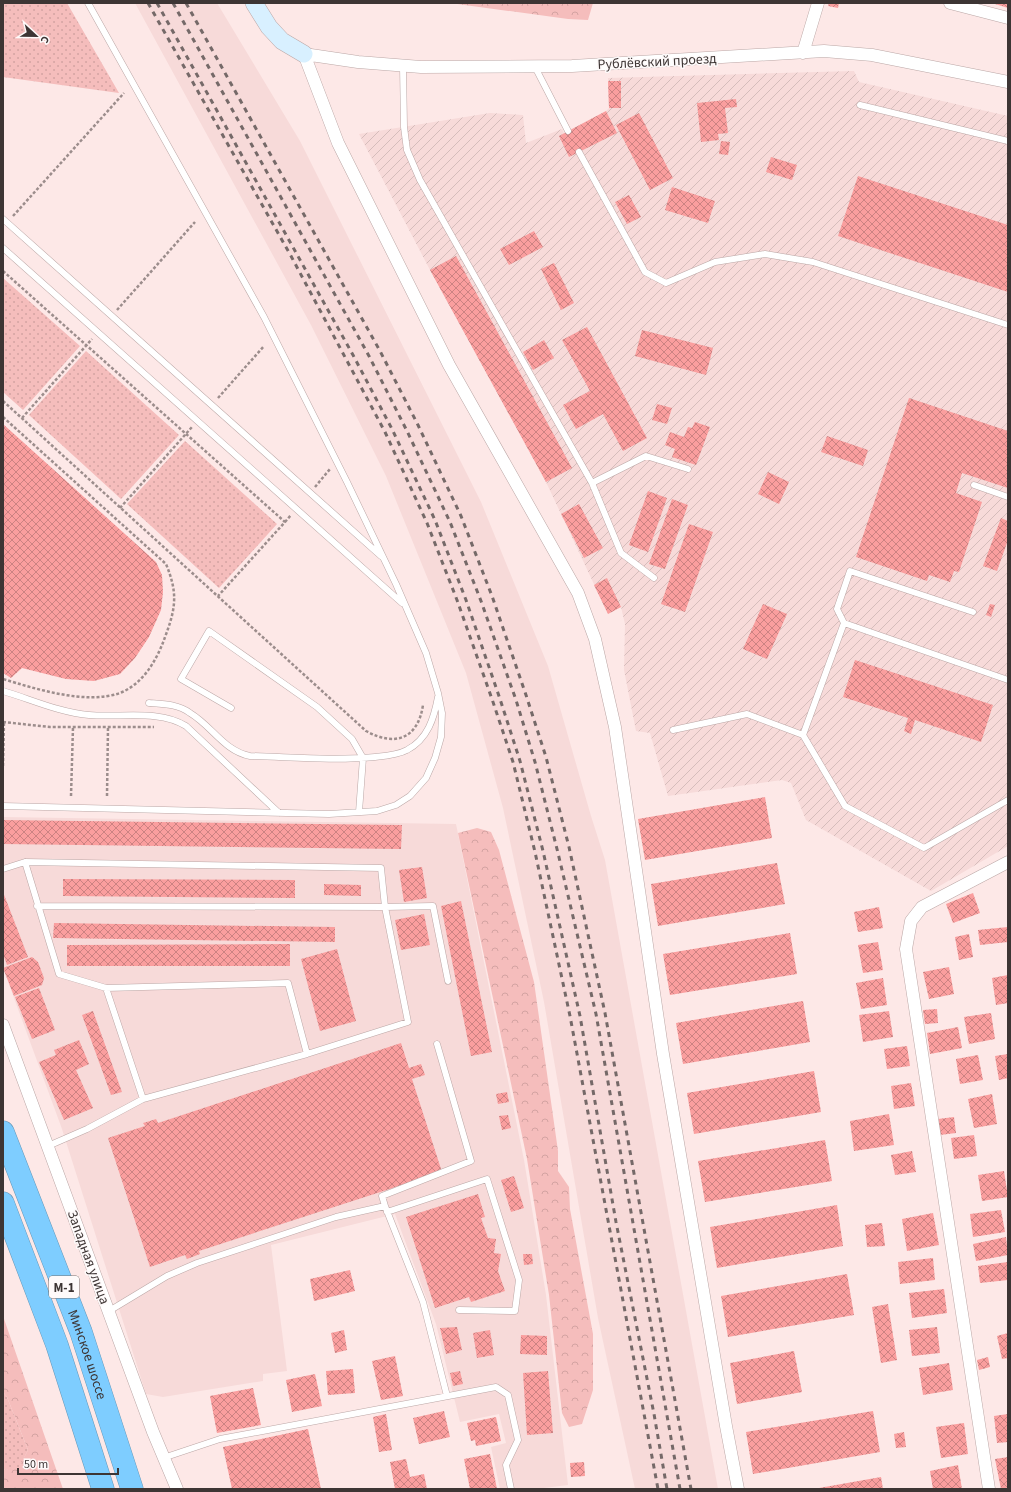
<svg xmlns="http://www.w3.org/2000/svg" width="1011" height="1492" font-family="'Source Sans 3',sans-serif">
<defs>
<pattern id="industrial-furrows" width="10" height="10" patternUnits="userSpaceOnUse"><rect width="10" height="10" fill="#f7dad9"/><path d="M-1 1l2-2M0 10L10 0M9 11l2-2" fill="none" stroke="#d5bcbb"/></pattern>
<pattern id="grass-dots" width="8" height="8" patternUnits="userSpaceOnUse"><rect width="8" height="8" fill="#f5bdbc"/><path d="M2 2h.1M6 6h.1" fill="none" stroke="#d3a3a2" stroke-width="1.8" stroke-linecap="round"/></pattern>
<pattern id="forest-crowns" width="20" height="18" patternUnits="userSpaceOnUse"><rect width="20" height="18" fill="#f5bdbc"/><path d="M2 6a3 3 0 1 1 6 0M12 15a3 3 0 1 1 6 0" fill="none" stroke="#d3a3a2"/></pattern>
<pattern id="building-cross-hatch" width="8" height="8" patternUnits="userSpaceOnUse"><rect width="8" height="8" fill="#fa9e9e"/><path d="M0 0l8 8M0 8l8-8" fill="none" stroke="#cc8282"/></pattern>
</defs>
<rect width="100%" height="100%" fill="#fde8e7"/>
<path fill="#f7dad9" d="M135 3H217L300 141 481 502 548 666 591 816 605 860 718 1489H635L598 1318 544 1002 503 808 466 673 386 476 311 325Z
M3 817 456 824 524 1160 546 1295 568 1485 536 1489H500L491 1447 506 1443 499 1414 460 1422 436 1324 395 1214 271 1245 287 1371 263 1374V1381L163 1397 146 1394 62 1129 3 968Z"/>
<path fill="url(#industrial-furrows)" d="M854 71 859 82 1008 116V846L931 891 806 820 791 783 782 780 668 796 650 733 636 731 624 670 625 624 621 607 608 614 546 482 430 270 359 134 490 113 523 115 526 143 562 129 564 133 606 111 609 108 608 78Z"/>
<path fill="url(#grass-dots)" d="M3 3H67L119 93 3 77Z
M3 278 80 346 23 410 3 392Z
M86 351 179 435 121 499 29 415Z
M185 441 277 524 219 588 127 504Z
M3 1392 7 1397 28 1450 19 1468 3 1470Z"/>
<path fill="url(#forest-crowns)" d="M450 3H593L588 20 568 19Z
M477 828 491 832 499 850 534 982 558 1151V1171L569 1187 570 1209 593 1334V1390L582 1424 569 1427 562 1413 549 1295 527 1159 458 833Z
M3 1316 63 1489H3V1470L19 1467 28 1450 7 1397 3 1392Z"/>
<path fill="url(#building-cross-hatch)" d="M829 3H839L838 8 828 6Z
M996 3H1008V8L995 4Z
M608 81H621V108H609Z
M736 99 737 107 725 108 728 133 718 134 719 140 701 142 697 103Z
M606 111 617 133 569 157 559 136Z
M639 113 673 178 650 190 616 125Z
M721 141 730 142 728 155 719 154Z
M771 157 797 165 792 180 766 172Z
M858 176 1008 225V292L838 236Z
M672 187 715 201 708 223 665 210Z
M629 195 641 217 627 224 615 202Z
M534 231 543 247 509 265 500 249Z
M456 256 572 468 546 482 430 270Z
M554 263 574 303 561 310 541 269Z
M587 327 647 438 623 451 603 414 576 429 563 405 590 391 562 340Z
M642 330 713 348 706 375 635 356Z
M544 340 554 358 533 370 523 352Z
M909 398 1008 431V488L962 473 956 493 982 502 959 572 954 571 950 582 929 575 927 581 856 557Z
M657 404 672 408 667 424 652 420Z
M695 422 710 427 696 465 672 457 675 449 665 445 670 432 684 437 688 427 692 428Z
M3 424 156 562 162 575 163 592 161 610 149 637 135 658 120 674 94 681 66 679 22 668 11 678 3 673Z
M827 436 868 450 863 466 821 452Z
M768 472 789 482 779 504 758 494Z
M648 491 667 498 648 552 629 545Z
M672 499 688 505 665 569 649 564Z
M579 504 603 548 584 558 561 514Z
M1001 518 1008 521V540L997 571 983 566Z
M689 524 713 532 685 612 661 604Z
M607 578 621 607 608 614 594 585Z
M763 604 787 614 767 659 743 649Z
M990 604 995 605 991 617 986 615Z
M855 660 993 705 981 742 915 720 911 734 904 731 908 718 843 697Z
M765 797 772 838 645 860 638 819Z
M3 820 402 825 401 849 3 844Z
M777 863 785 904 658 926 651 884Z
M422 867 427 898 404 902 399 870Z
M63 879 295 880V898L63 896Z
M324 884 361 885V896L324 895Z
M3 892 28 957 7 965 3 954Z
M973 893 980 913 953 923 946 904Z
M461 901 492 1052 471 1056 441 906Z
M879 907 883 928 858 932 854 912Z
M424 914 430 945 401 950 395 920Z
M54 923 335 927V942L53 938Z
M1008 927V942L980 945 978 930Z
M790 933 797 974 670 995 663 954Z
M969 934 973 957 959 960 955 937Z
M878 942 883 970 863 973 858 945Z
M290 944V966H67V945Z
M337 949 356 1021 320 1031 301 959Z
M32 957 38 962 44 978 42 985 14 996 3 968Z
M949 967 954 994 929 999 923 972Z
M1008 975V1003L996 1005 992 978Z
M883 978 887 1005 861 1009 856 983Z
M39 988 55 1030 32 1039 15 997Z
M803 1001 810 1042 683 1064 676 1023Z
M937 1009 938 1023 925 1024 923 1010Z
M93 1011 122 1092 111 1095 82 1015Z
M889 1011 893 1037 863 1042 859 1015Z
M991 1013 995 1039 969 1044 964 1017Z
M958 1027 962 1048 930 1054 927 1033Z
M79 1040 89 1064 76 1070 93 1108 64 1120 39 1062 56 1055 54 1050Z
M401 1043 409 1068 421 1064 425 1075 412 1079 442 1172 199 1251 200 1254 187 1259 185 1255 150 1267 108 1138 145 1126 143 1123 150 1121 156 1119 158 1123Z
M907 1046 910 1066 887 1069 884 1049Z
M1008 1054V1078L999 1080 995 1056Z
M978 1055 983 1080 960 1084 956 1059Z
M814 1071 821 1112 694 1134 687 1093Z
M911 1083 915 1106 894 1109 891 1086Z
M507 1092 509 1102 498 1104 496 1094Z
M992 1094 997 1124 974 1128 968 1099Z
M889 1114 894 1145 854 1151 850 1121Z
M508 1115 511 1128 502 1130 499 1116Z
M954 1117 956 1133 940 1135 938 1119Z
M974 1135 977 1156 954 1159 951 1138Z
M825 1140 832 1181 705 1202 698 1161Z
M912 1151 916 1172 895 1175 891 1155Z
M1004 1171 1008 1197 982 1201 978 1175Z
M514 1176 524 1208 511 1212 501 1180Z
M478 1194 485 1217 481 1218 488 1238 496 1239 494 1253 501 1254 498 1271 505 1291 471 1302 469 1297 435 1308 406 1217Z
M837 1205 843 1246 717 1268 710 1227Z
M1001 1210 1005 1232 973 1237 970 1214Z
M933 1213 939 1245 907 1251 902 1219Z
M882 1223 885 1246 867 1247 865 1225Z
M1006 1237 1008 1255 976 1261 973 1244Z
M523 1254H532L533 1264 524 1265Z
M933 1258 935 1280 900 1284 898 1262Z
M1008 1262V1280L980 1283 978 1266Z
M350 1270 355 1291 314 1301 310 1279Z
M847 1274 854 1315 728 1337 721 1296Z
M944 1289 947 1313 912 1318 909 1293Z
M888 1304 897 1360 881 1363 872 1307Z
M457 1327 462 1350 446 1354 440 1328Z
M937 1327 940 1353 912 1356 909 1330Z
M344 1330 347 1350 335 1353 331 1333Z
M490 1330 494 1355 477 1358 473 1333Z
M1008 1333V1358L1002 1359 997 1336Z
M521 1335 547 1336V1355L520 1354Z
M794 1351 802 1392 737 1404 730 1363Z
M395 1356 403 1396 381 1400 372 1361Z
M988 1357 990 1367 979 1370 977 1360Z
M949 1363 953 1390 923 1395 919 1368Z
M353 1369 355 1393 328 1395 326 1371Z
M460 1371 463 1384 453 1386 450 1373Z
M548 1371 553 1433 527 1435 523 1373Z
M315 1374 322 1406 292 1412 286 1380Z
M253 1388 261 1425 217 1433 210 1396Z
M444 1411 450 1437 419 1444 413 1418Z
M873 1411 880 1452 753 1474 746 1432Z
M386 1414 392 1450 379 1452 373 1417Z
M1008 1414V1442L997 1443 994 1416Z
M496 1417 501 1441 476 1446 475 1440 471 1441 467 1423Z
M964 1423 968 1454 941 1458 936 1427Z
M308 1429 321 1489H232L223 1447Z
M904 1432 906 1447 896 1448 894 1434Z
M490 1454 497 1489H470L464 1459Z
M1008 1457V1488L1001 1489 995 1459Z
M406 1459 410 1477 424 1474 427 1489H395L390 1462Z
M584 1462 585 1476 571 1477 570 1463Z
M958 1465 962 1489H933L930 1471Z
M881 1477 883 1489H819V1488Z"/>
<g fill="none" stroke-linecap="round" stroke-linejoin="round">
<defs>
<path id="lane" d="M534 65 568 131
M403 66 404 127 407 150 420 180 592 483 621 553 654 578
M860 105 1008 141
M579 152 645 272 666 283 715 262 765 254 813 262 1008 325
M3 219 381 556
M3 248 402 603
M592 483 646 456 688 469
M974 485 1008 497
M973 612 850 571 837 609 844 623 1008 680
M844 623 803 735 845 806 924 848 1008 800
M3 691C30 699 61 713 89 715 120 718 159 709 186 726L279 813
M149 703C163 704 178 704 190 713 212 726 224 751 250 756 291 757 333 761 375 757 385 756 398 755 407 750 428 739 434 718 438 697
M231 708 181 679 209 631 317 707 352 739 363 758 359 812
M673 730 747 714 803 735
M3 806 329 814 377 811 396 805 410 796 426 778 435 758 441 737 442 713 438 693 426 653 396 584 347 482 264 317 88 3
M25 862 59 974 106 988
M3 869 25 862 381 868 385 907 408 1022 307 1054 143 1099 87 1129 48 1146
M37 906 385 907 433 906 448 981
M437 1044 471 1161 382 1196 385 1206 423 1302 447 1396
M143 1099 106 988 288 983 307 1054
M387 1212 487 1179 519 1280 515 1311 459 1310
M109 1311 167 1276 197 1263 336 1217 385 1206
M163 1458 220 1439 496 1387 508 1395 518 1440 506 1465 511 1489"/>
<path id="street" d="M950 3 1008 18
M803 53 818 3
M304 54 338 143 449 365 578 593 595 639 615 727 663 1054 726 1426 738 1489
M304 54 358 62 421 67 572 66 824 51 872 55 1008 82
M3 1025 153 1432 177 1489
M989 1489 906 949 911 921 922 907 1008 862"/>
<path id="secondary" d="M254 3 269 27 282 41 304 54"/>
<g id="highway">
<path id="s1" d="M3 1132 81 1332 132 1489"/>
<path d="M3 1203 57 1345 103 1489"/>
</g>
</defs>
<use href="#lane" stroke="#bba7a6" stroke-width="7"/>
<use href="#street" stroke="#bba7a6" stroke-width="13"/>
<use href="#secondary" stroke="#bba7a6" stroke-width="18"/>
<use href="#highway" stroke="#6798b8" stroke-width="23"/>
<path stroke="#9c8d8c" stroke-width="2.5" stroke-dasharray="3 2" stroke-linecap="butt" d="M13 216 124 93
M3 271 285 522 218 596
M117 310 195 222
M218 398 264 346
M3 401 366 731C395 747 418 739 423 705
M3 417 166 564C178 593 176 608 165 637 157 660 143 684 120 693 86 705 36 689 3 679
M22 418 92 339
M315 487 330 469
M120 508 192 427
M285 522 291 515
M3 722 50 727H154
M3 766 4 722
M71 796 73 727
M107 796 108 727"/>
<use href="#lane" stroke="#fff" stroke-width="6"/>
<use href="#street" stroke="#fff" stroke-width="12"/>
<use href="#secondary" stroke="#d8f0ff" stroke-width="17"/>
<use href="#highway" stroke="#7ecdff" stroke-width="22"/>
<path stroke="#756968" stroke-width="3" stroke-dasharray="5 5" stroke-linecap="butt" d="M148 3 291 256 385 432 427 523 457 600 492 699 513 762 535 852 570 1016 658 1489
M157 3 353 355 392 429 435 520 466 600 500 699 520 761 543 851 580 1016 616 1222 654 1414 667 1489
M173 3 369 356 407 431 450 522 481 601 516 700 535 762 558 853 596 1014 680 1489
M186 3 380 351 418 425 461 516 492 596 526 695 546 757 569 847 605 1013 691 1489"/>
</g>
<g text-anchor="middle" stroke-width="3" stroke-linejoin="round" paint-order="stroke">
<rect fill="#fefafa" stroke="#77706f" stroke-width="1" x="49" y="1276" width="30" height="22" rx="3"/>
<g font-size="13" font-weight="bold" fill="#3d3534">
<text x="64" y="1292">М-1</text>
</g>
<g font-size="14" fill="#3d3534" stroke="#fefafa">
<text transform="translate(657 61) rotate(-3)" y="5">Рублёвский проезд</text>
<text transform="translate(89 1257) rotate(70)" y="5">Западная улица</text>
<text dy="5" stroke="none"><textPath href="#s1" startOffset="238">Минское шоссе</textPath></text>
</g>
</g>
<rect width="1011" height="1492" fill="none" stroke="#3d3534" stroke-width="8"/>
<g transform="translate(36 36) rotate(112)" stroke="#fefafa" stroke-width="3" paint-order="stroke">
<path d="M0-3L7 15L0 10L-7 15Z" fill="#3d3534"/>
<text y="-6" font-size="11" font-weight="bold" text-anchor="middle" fill="#3d3534">С</text>
</g>
<path d="M18 1468v6h100v-6" fill="none" stroke="#3d3534" stroke-width="2"/>
<text x="24" y="1468" font-size="12" fill="#3d3534" stroke="#fefafa" stroke-width="3" paint-order="stroke">50 m</text>
</svg>
